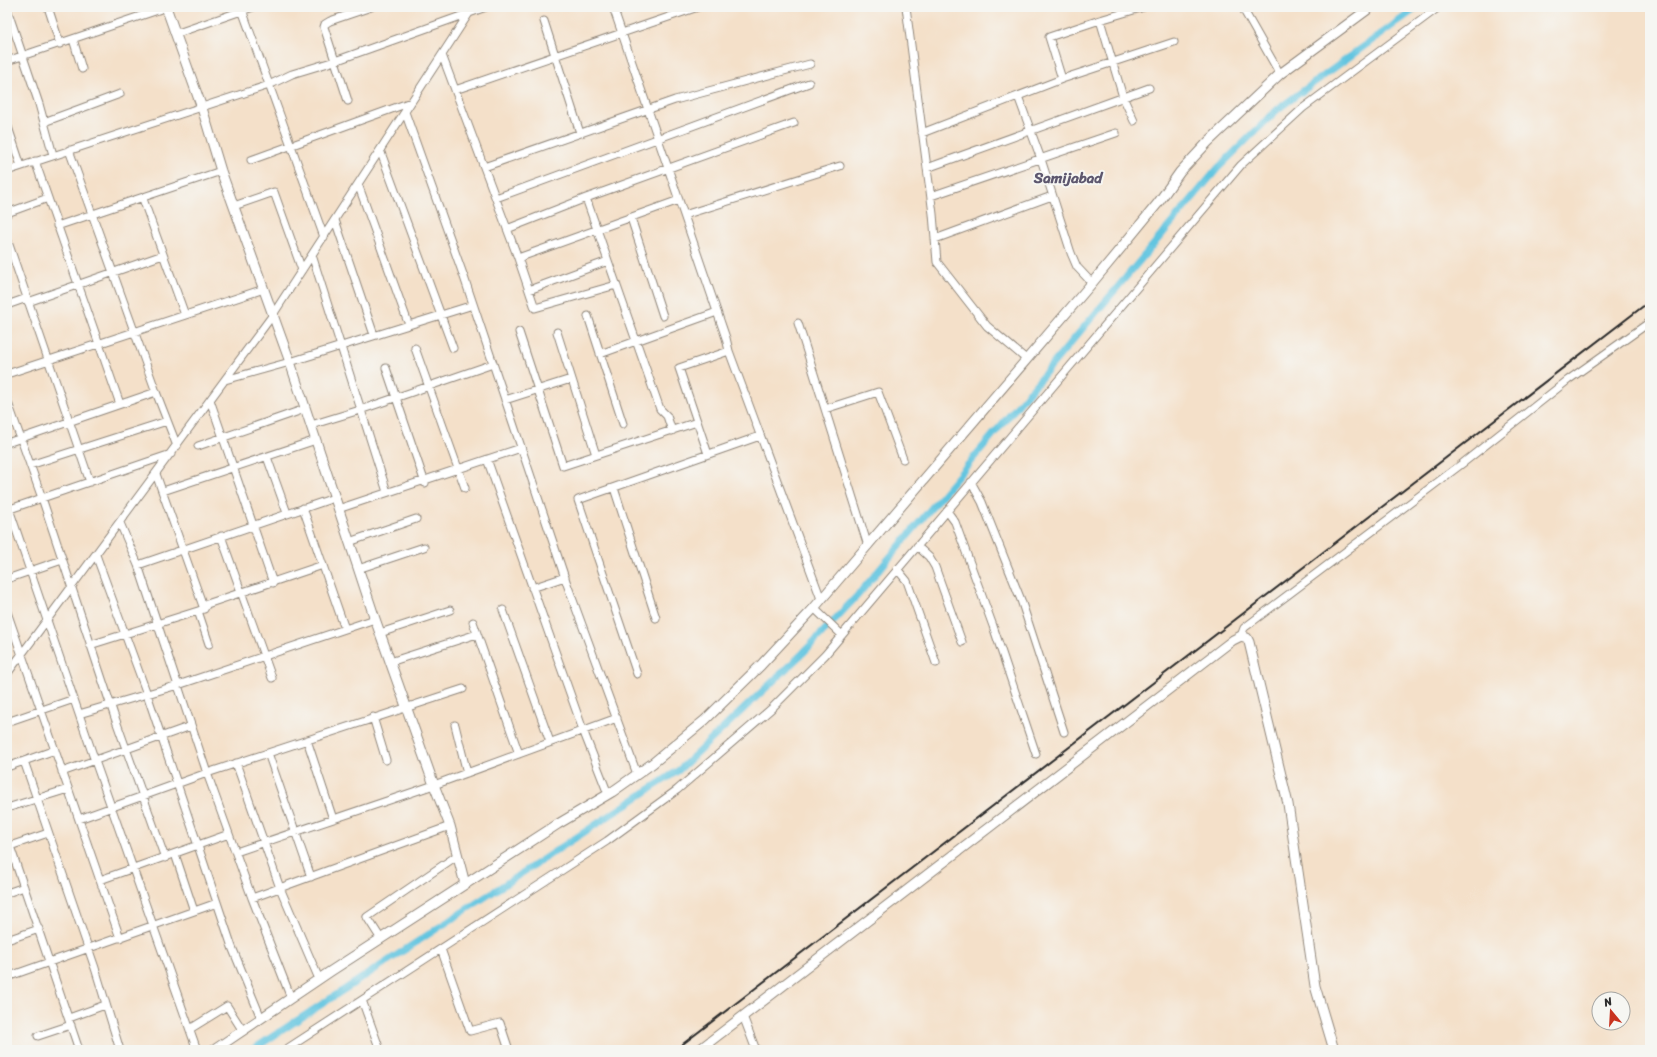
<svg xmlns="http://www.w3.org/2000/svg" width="1657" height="1057" font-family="Sriracha,sans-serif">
<rect width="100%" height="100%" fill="#f6f6f2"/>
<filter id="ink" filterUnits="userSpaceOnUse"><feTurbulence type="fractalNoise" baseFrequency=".025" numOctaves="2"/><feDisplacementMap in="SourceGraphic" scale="8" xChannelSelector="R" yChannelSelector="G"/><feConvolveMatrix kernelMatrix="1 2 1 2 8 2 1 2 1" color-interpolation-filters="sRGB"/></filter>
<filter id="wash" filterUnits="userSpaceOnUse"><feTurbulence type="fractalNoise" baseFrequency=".012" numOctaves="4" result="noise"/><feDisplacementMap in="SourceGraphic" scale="16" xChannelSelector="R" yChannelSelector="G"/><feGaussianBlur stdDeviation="0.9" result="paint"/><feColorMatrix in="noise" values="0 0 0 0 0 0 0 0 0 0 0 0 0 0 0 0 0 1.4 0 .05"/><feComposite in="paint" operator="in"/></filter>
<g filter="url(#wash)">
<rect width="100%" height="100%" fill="#f4e0c9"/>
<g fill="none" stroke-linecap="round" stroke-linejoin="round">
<path stroke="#62c5e0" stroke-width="7" d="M252 1050 679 770 803 653 858 595 1218 168 1278 109 1418 7"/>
</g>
</g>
<g filter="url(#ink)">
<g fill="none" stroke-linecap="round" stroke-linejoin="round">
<defs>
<path id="street" d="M48 7 60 44
M241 7 324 237
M613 7 726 338 729 351 821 599
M906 7 933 214 937 262 987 326 1026 359
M1242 7 1280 74
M7 9 39 104 53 155
M1100 20 1144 7
M544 21 580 133
M175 34 253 7
M73 39 82 69
M442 55 518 258
M7 61 167 7
M1062 79 1049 37 1100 20 1123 97 1134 121
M455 90 698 7
M1018 96 1041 159 1071 253 1077 267 1092 283
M348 101 324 27 325 24 330 21 371 7
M405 112 464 277 567 584 637 774
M44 122 120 94
M7 124 21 166
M922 133 1062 79 1174 42
M69 150 156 392 177 446
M380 150 453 348
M251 160 411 102
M35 161 120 404
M484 167 675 100 810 64
M927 168 1149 88
M7 171 269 85 292 74 335 61 486 7
M358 184 407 320
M931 196 1116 133
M496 198 809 83
M143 199 185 315
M234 206 274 192 302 270
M7 213 48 198
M684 215 840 166
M631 218 663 316
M335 220 373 332
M57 226 221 171
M507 229 586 198
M7 239 90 482
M935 239 1052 196
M312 255 387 492
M616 285 535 308 518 258 679 200
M529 290 608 261
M28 302 163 255
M7 305 27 298
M588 316 623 424
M798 323 868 546
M519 332 563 466 697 422
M557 332 596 455
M415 348 465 488
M600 354 717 312
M386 368 425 483
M7 374 264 289
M225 380 290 362 473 305
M7 400 42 498 114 715 165 858
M210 400 273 583
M505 400 571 379
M825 409 878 392 903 459
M311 425 360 410 493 364
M672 431 667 416 660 409 586 198 794 123
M7 443 156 392
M198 446 305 409
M708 454 679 368 729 351
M267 457 287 513
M487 459 583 730 608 794
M30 465 167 421
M156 474 204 609
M971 482 982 502 1021 600 1064 732
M614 488 656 618
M163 491 316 440
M7 503 95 761 197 1050
M303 508 345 629
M338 509 521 448
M7 510 171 454
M947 511 955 522 959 533 993 626 1036 754
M120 523 138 565 207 773 252 898 450 826
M221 536 272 678
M349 542 416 519
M917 546 929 557 935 567 962 642
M96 555 147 694 232 947 261 1018
M138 565 334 498
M358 569 424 547
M897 569 907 581 936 663
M7 579 62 560
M532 588 565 577
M814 608 842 635
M503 610 550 742
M198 611 209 644
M7 612 120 938
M473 622 519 754
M380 633 450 610
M1241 636 1244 628 1248 625 1463 463 1568 380 1650 322
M90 645 198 611 204 609 207 604 323 565
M390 662 477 634
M7 674 272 316 473 7
M637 674 578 500 760 436
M79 714 178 685 375 619
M373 717 386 760
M7 722 74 699
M455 725 467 773
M307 740 333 819
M268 753 311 877
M24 761 55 750
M236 763 280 888 319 979
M7 767 24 761 95 968 120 1050
M62 772 191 726
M7 808 68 789
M79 819 207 773 463 689
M10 846 48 833
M7 847 10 846 79 1050
M236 852 434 785 617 718
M175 854 194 911
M100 880 229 834
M7 893 24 887
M252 898 291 998
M381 939 367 917 458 855
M7 940 39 929
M441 949 470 1031 500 1023 509 1050
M7 977 217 903
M362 1000 380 1050
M743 1016 756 1050
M69 1018 105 1005
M190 1029 227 1006 243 1031
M38 1036 71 1025
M285 1050 607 841 677 790 771 709 825 655 1241 165 1303 108 1439 7"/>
<path id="secondary" d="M166 7 202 108 221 171 290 362 375 619 434 785 450 826 465 884
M214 1050 331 971 558 824 612 792 653 763 705 720 761 665 814 608 1092 283 1158 203 1180 172 1208 142 1280 74 1371 7
M699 1050 1233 640 1241 636 1247 638 1249 642 1288 804 1315 986 1334 1050"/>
</defs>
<use href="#street" stroke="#90867a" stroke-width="9"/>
<use href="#secondary" stroke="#90867a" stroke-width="11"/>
<use href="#street" stroke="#fff" stroke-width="7"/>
<use href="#secondary" stroke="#fff" stroke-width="9"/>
<path stroke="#2b2b2b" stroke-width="2" d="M675 1050 1650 301"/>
</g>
</g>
<g text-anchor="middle" stroke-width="4" stroke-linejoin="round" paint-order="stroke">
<g font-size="15" font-weight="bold" fill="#5d576e" stroke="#f6f6f2">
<text x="1068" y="183">Samijabad</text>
</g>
</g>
<rect width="1657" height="1057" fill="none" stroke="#f6f6f2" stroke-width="24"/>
<g transform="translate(1611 1011) rotate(342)"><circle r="19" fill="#f6f6f2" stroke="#a5a5a2"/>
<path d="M0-3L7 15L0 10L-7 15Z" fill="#c8321e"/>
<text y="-6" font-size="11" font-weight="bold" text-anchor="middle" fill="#2b2b2b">N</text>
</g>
</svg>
